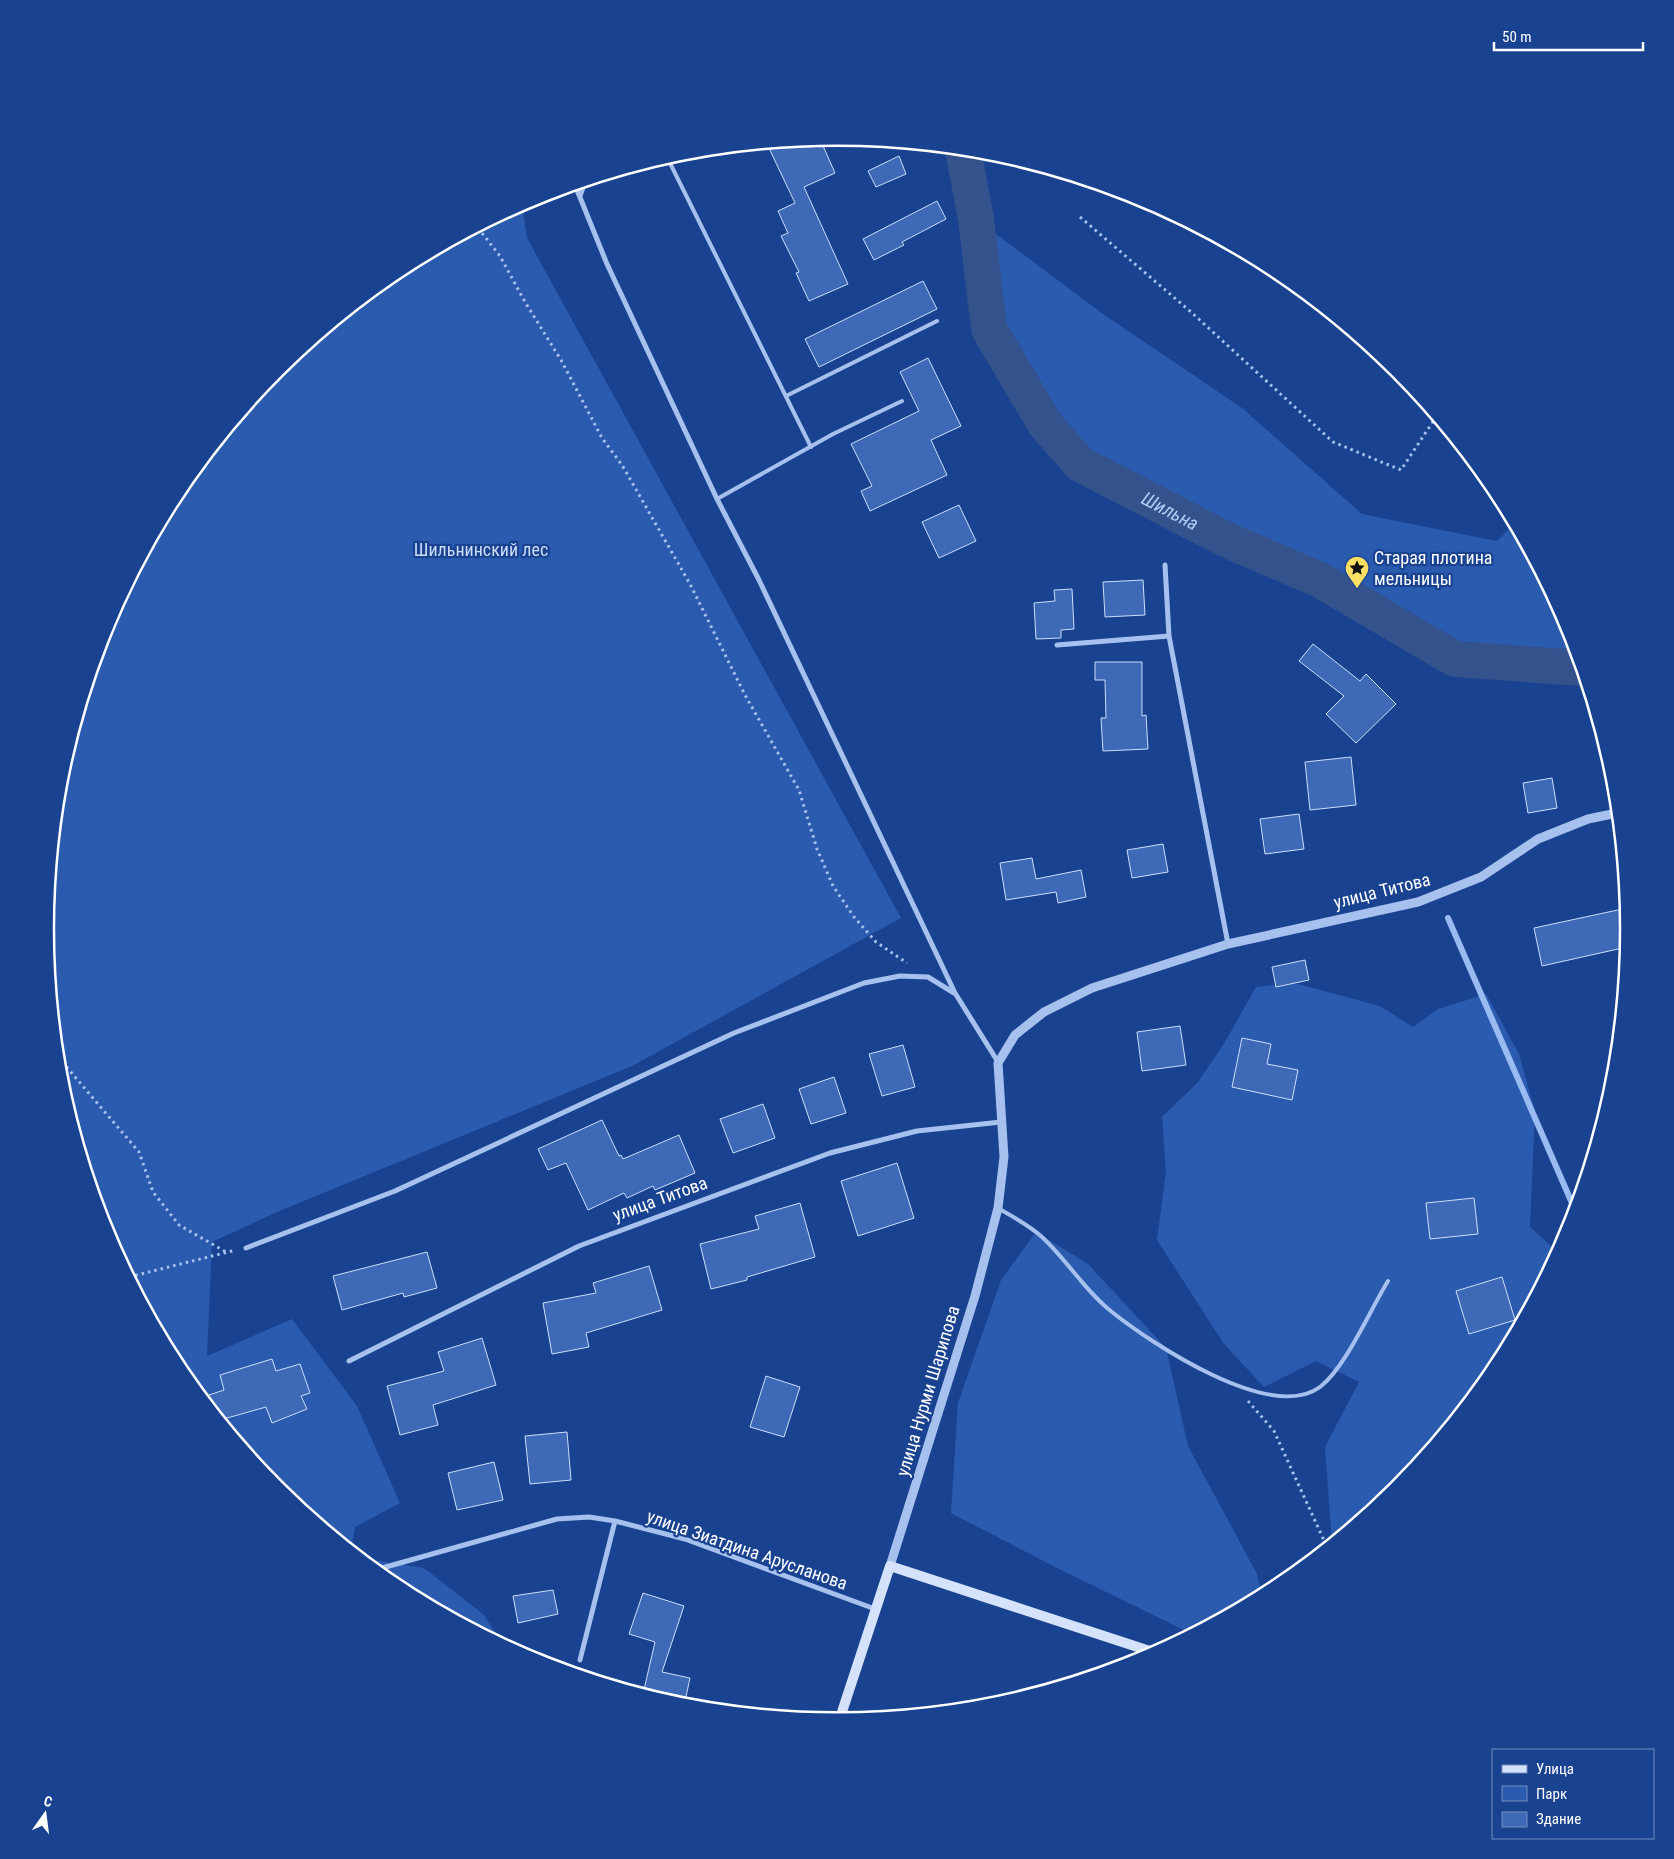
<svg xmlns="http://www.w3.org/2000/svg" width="1674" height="1859" font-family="'Roboto Condensed',sans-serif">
<rect width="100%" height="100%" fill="#194390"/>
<path fill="#2b5baf" d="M522 204 527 238 901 918 632 1066 277 1212 212 1242 207 1356 292 1319 357 1406 400 1503 355 1527 351 1551 277 1489 178 1369 105 1232 60 1084 45 929 60 775 105 626 179 489 277 369 397 271Z
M976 219 1103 314 1242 408 1362 514 1497 541 1514 524 1569 627 1581 668 1455 659 1320 580 1227 540 1080 464 1045 424 989 329Z
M1294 983 1380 1006 1413 1027 1438 1009 1486 994 1519 1054 1535 1112 1530 1227 1558 1252 1495 1370 1397 1490 1332 1543 1325 1447 1359 1382 1316 1361 1264 1387 1224 1344 1157 1240 1166 1172 1162 1117 1198 1082 1225 1042 1256 987Z
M1036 1232 1088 1264 1166 1348 1188 1446 1257 1574 1262 1596 1192 1634 1055 1567 951 1513 958 1403 1001 1280Z
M360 1558 424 1568 484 1615 503 1645 397 1588Z"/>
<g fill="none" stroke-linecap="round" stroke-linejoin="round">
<path stroke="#99bbf2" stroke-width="6" d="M1448 918 1575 1210"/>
<path stroke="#34528c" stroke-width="36" id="s1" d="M963 150 976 219 989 329 1045 424 1080 464 1227 540 1320 580 1455 659 1581 668"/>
</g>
<path fill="#3d69b7" stroke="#cddefb" d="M820 139 835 173 804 187 848 284 809 301 796 273 799 272 781 236 788 233 778 211 795 203 767 144Z
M899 156 906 174 876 187 868 171Z
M937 201 946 219 902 242 904 245 874 260 863 239Z
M923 281 937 309 819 367 805 339Z
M928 358 961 426 931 440 947 475 870 511 861 491 872 486 851 444 919 411 900 372Z
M959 505 976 541 939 558 922 522Z
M1143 580 1145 615 1105 617 1103 582Z
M1072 589 1074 629 1061 630V638L1036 639 1034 603 1055 601 1054 590Z
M1313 644 1360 681 1366 674 1396 704 1356 743 1326 714 1344 696 1299 661Z
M1095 662H1142V716L1146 715 1148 749 1103 751 1101 718H1106L1105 680H1095Z
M1351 757 1356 805 1310 810 1305 762Z
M1552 778 1557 808 1528 813 1523 783Z
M1299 814 1304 849 1265 854 1260 819Z
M1163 844 1168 872 1132 878 1127 850Z
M1032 858 1036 879 1081 870 1086 897 1058 903 1056 892 1006 900 1000 863Z
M1627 908 1629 930 1627 947 1542 966 1534 928Z
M1305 960 1309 980 1276 987 1272 967Z
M1180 1026 1186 1065 1142 1071 1137 1032Z
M1242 1038 1271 1044 1267 1064 1298 1070 1292 1100 1232 1087Z
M903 1045 915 1087 882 1096 869 1054Z
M834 1077 846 1113 811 1124 799 1089Z
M763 1104 775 1138 733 1153 720 1119Z
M602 1120 619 1156 621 1155 623 1159 679 1135 695 1173 655 1190 653 1186 627 1198 624 1193 588 1210 566 1163 548 1170 538 1149Z
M897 1163 914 1218 858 1236 841 1181Z
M1474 1198 1478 1234 1430 1239 1426 1203Z
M800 1203 815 1257 747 1277V1280L711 1289 700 1244 759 1229 755 1216Z
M427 1252 437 1288 404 1297 403 1293 342 1310 333 1276Z
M649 1266 662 1310 586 1333 589 1347 552 1354 543 1303 596 1293 593 1283Z
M1502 1277 1515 1320 1469 1334 1456 1291Z
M482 1338 496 1385 433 1405 438 1425 400 1435 387 1386 444 1371 438 1352Z
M272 1359 276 1371 300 1364 310 1393 301 1396 307 1409 272 1423 266 1407 220 1420 215 1414 209 1395 224 1390 220 1375Z
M766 1376 800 1387 784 1437 750 1427Z
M567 1432 571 1480 530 1484 525 1436Z
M494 1462 503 1500 457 1510 448 1473Z
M553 1590 558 1614 518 1623 513 1596Z
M643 1593 684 1606 662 1672 690 1678 684 1706 643 1694 655 1642 629 1634Z"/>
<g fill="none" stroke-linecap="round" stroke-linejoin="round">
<path stroke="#a7c1ef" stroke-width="3" stroke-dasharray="2.5 4" stroke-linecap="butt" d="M1080 217 1191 312 1333 442 1401 470 1436 417
M478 228 500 256 525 302 561 360 602 438 622 465 690 584 745 695 799 790 817 849 833 886 854 917 876 942 907 963
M58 1057 139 1152 153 1192 179 1225 226 1252
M129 1277 236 1250
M1248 1401 1274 1431 1327 1547"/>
<path stroke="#a7c1ef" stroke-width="4" d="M667 157 811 447
M786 396 937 321
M717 499 833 434 902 401
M998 1208C1013 1217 1029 1225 1042 1237 1067 1260 1085 1291 1112 1312 1152 1344 1271 1423 1320 1387 1346 1367 1370 1310 1388 1281"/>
<path stroke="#a7c1ef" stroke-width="5" d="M575 185 607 264 717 499 759 580 955 993 998 1062
M580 196 585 182
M1165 565 1169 636 1228 944
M1057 645 1169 636
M246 1248 395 1191 734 1033 864 983 900 976 928 977 954 993
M349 1361 579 1246 830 1153 917 1131 1001 1122
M375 1570 557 1519 589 1517 615 1521 685 1539 875 1609
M580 1660 615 1521"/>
<path stroke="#a7c1ef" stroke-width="9" d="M890 1566 975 1296 998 1208 1004 1157 998 1063 1015 1035 1044 1012 1092 988 1228 944 1418 902 1481 877 1538 839 1588 819 1617 813"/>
<path stroke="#d4e2fb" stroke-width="10" d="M839 1721 890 1566 1156 1653"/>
</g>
<defs>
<symbol id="sight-pin" viewBox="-11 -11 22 30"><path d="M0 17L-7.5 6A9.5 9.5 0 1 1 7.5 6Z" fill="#ffe065" stroke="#194390"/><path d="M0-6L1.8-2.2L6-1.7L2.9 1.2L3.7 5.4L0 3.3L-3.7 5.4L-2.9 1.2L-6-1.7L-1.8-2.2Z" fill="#111"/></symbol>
</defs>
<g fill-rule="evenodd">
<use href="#sight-pin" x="1343" y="554" width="28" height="38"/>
</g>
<g text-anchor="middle" stroke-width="4.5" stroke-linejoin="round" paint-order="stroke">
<g font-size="18" fill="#cddefb" stroke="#194390">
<text x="481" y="556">Шильнинский лес</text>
</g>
<g font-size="18" fill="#fff" stroke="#194390" text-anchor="start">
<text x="1374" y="564">Старая плотина<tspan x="1374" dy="21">мельницы</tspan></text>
</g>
<g font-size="18" fill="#fff" stroke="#194390">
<text transform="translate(1382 891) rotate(-14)" y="6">улица Титова</text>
<text transform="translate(660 1199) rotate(-20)" y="6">улица Титова</text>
<text transform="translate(928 1391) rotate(-73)" y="6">улица Нурми Шарипова</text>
<text transform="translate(747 1550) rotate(19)" y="6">улица Зиатдина Арусланова</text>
</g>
<g font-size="19" font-style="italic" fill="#b3ccf6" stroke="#194390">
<text dy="7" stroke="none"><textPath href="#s1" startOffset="446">Шильна</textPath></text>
</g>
</g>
<path d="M0 0H1674V1859H0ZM54 929a783 783 0 1 1 1566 0a783 783 0 1 1-1566 0Z" fill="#194390" fill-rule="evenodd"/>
<path fill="none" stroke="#fff" stroke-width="2.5" d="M54 929a783 783 0 1 1 1566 0a783 783 0 1 1-1566 0Z"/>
<rect x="1492" y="1749" width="162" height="90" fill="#194390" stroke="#758ebc"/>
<rect x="1502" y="1765" width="25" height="8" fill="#d4e2fb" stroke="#758ebc"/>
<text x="1536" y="1774" font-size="15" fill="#ffffff">Улица</text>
<rect x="1502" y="1786" width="25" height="15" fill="#2b5baf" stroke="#758ebc"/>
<text x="1536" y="1799" font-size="15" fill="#ffffff">Парк</text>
<rect x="1502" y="1812" width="25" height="15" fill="#3d69b7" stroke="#758ebc"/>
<text x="1536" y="1824" font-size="15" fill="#ffffff">Здание</text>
<g transform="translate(45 1814) rotate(14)" stroke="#194390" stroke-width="4" paint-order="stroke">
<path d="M0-4L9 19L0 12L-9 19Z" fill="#ffffff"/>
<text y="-8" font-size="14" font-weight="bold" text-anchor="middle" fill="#ffffff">С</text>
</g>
<path d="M1494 42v8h149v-8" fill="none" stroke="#ffffff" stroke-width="2.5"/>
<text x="1502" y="42" font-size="15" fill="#ffffff" stroke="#194390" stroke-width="4" paint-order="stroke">50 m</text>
</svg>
